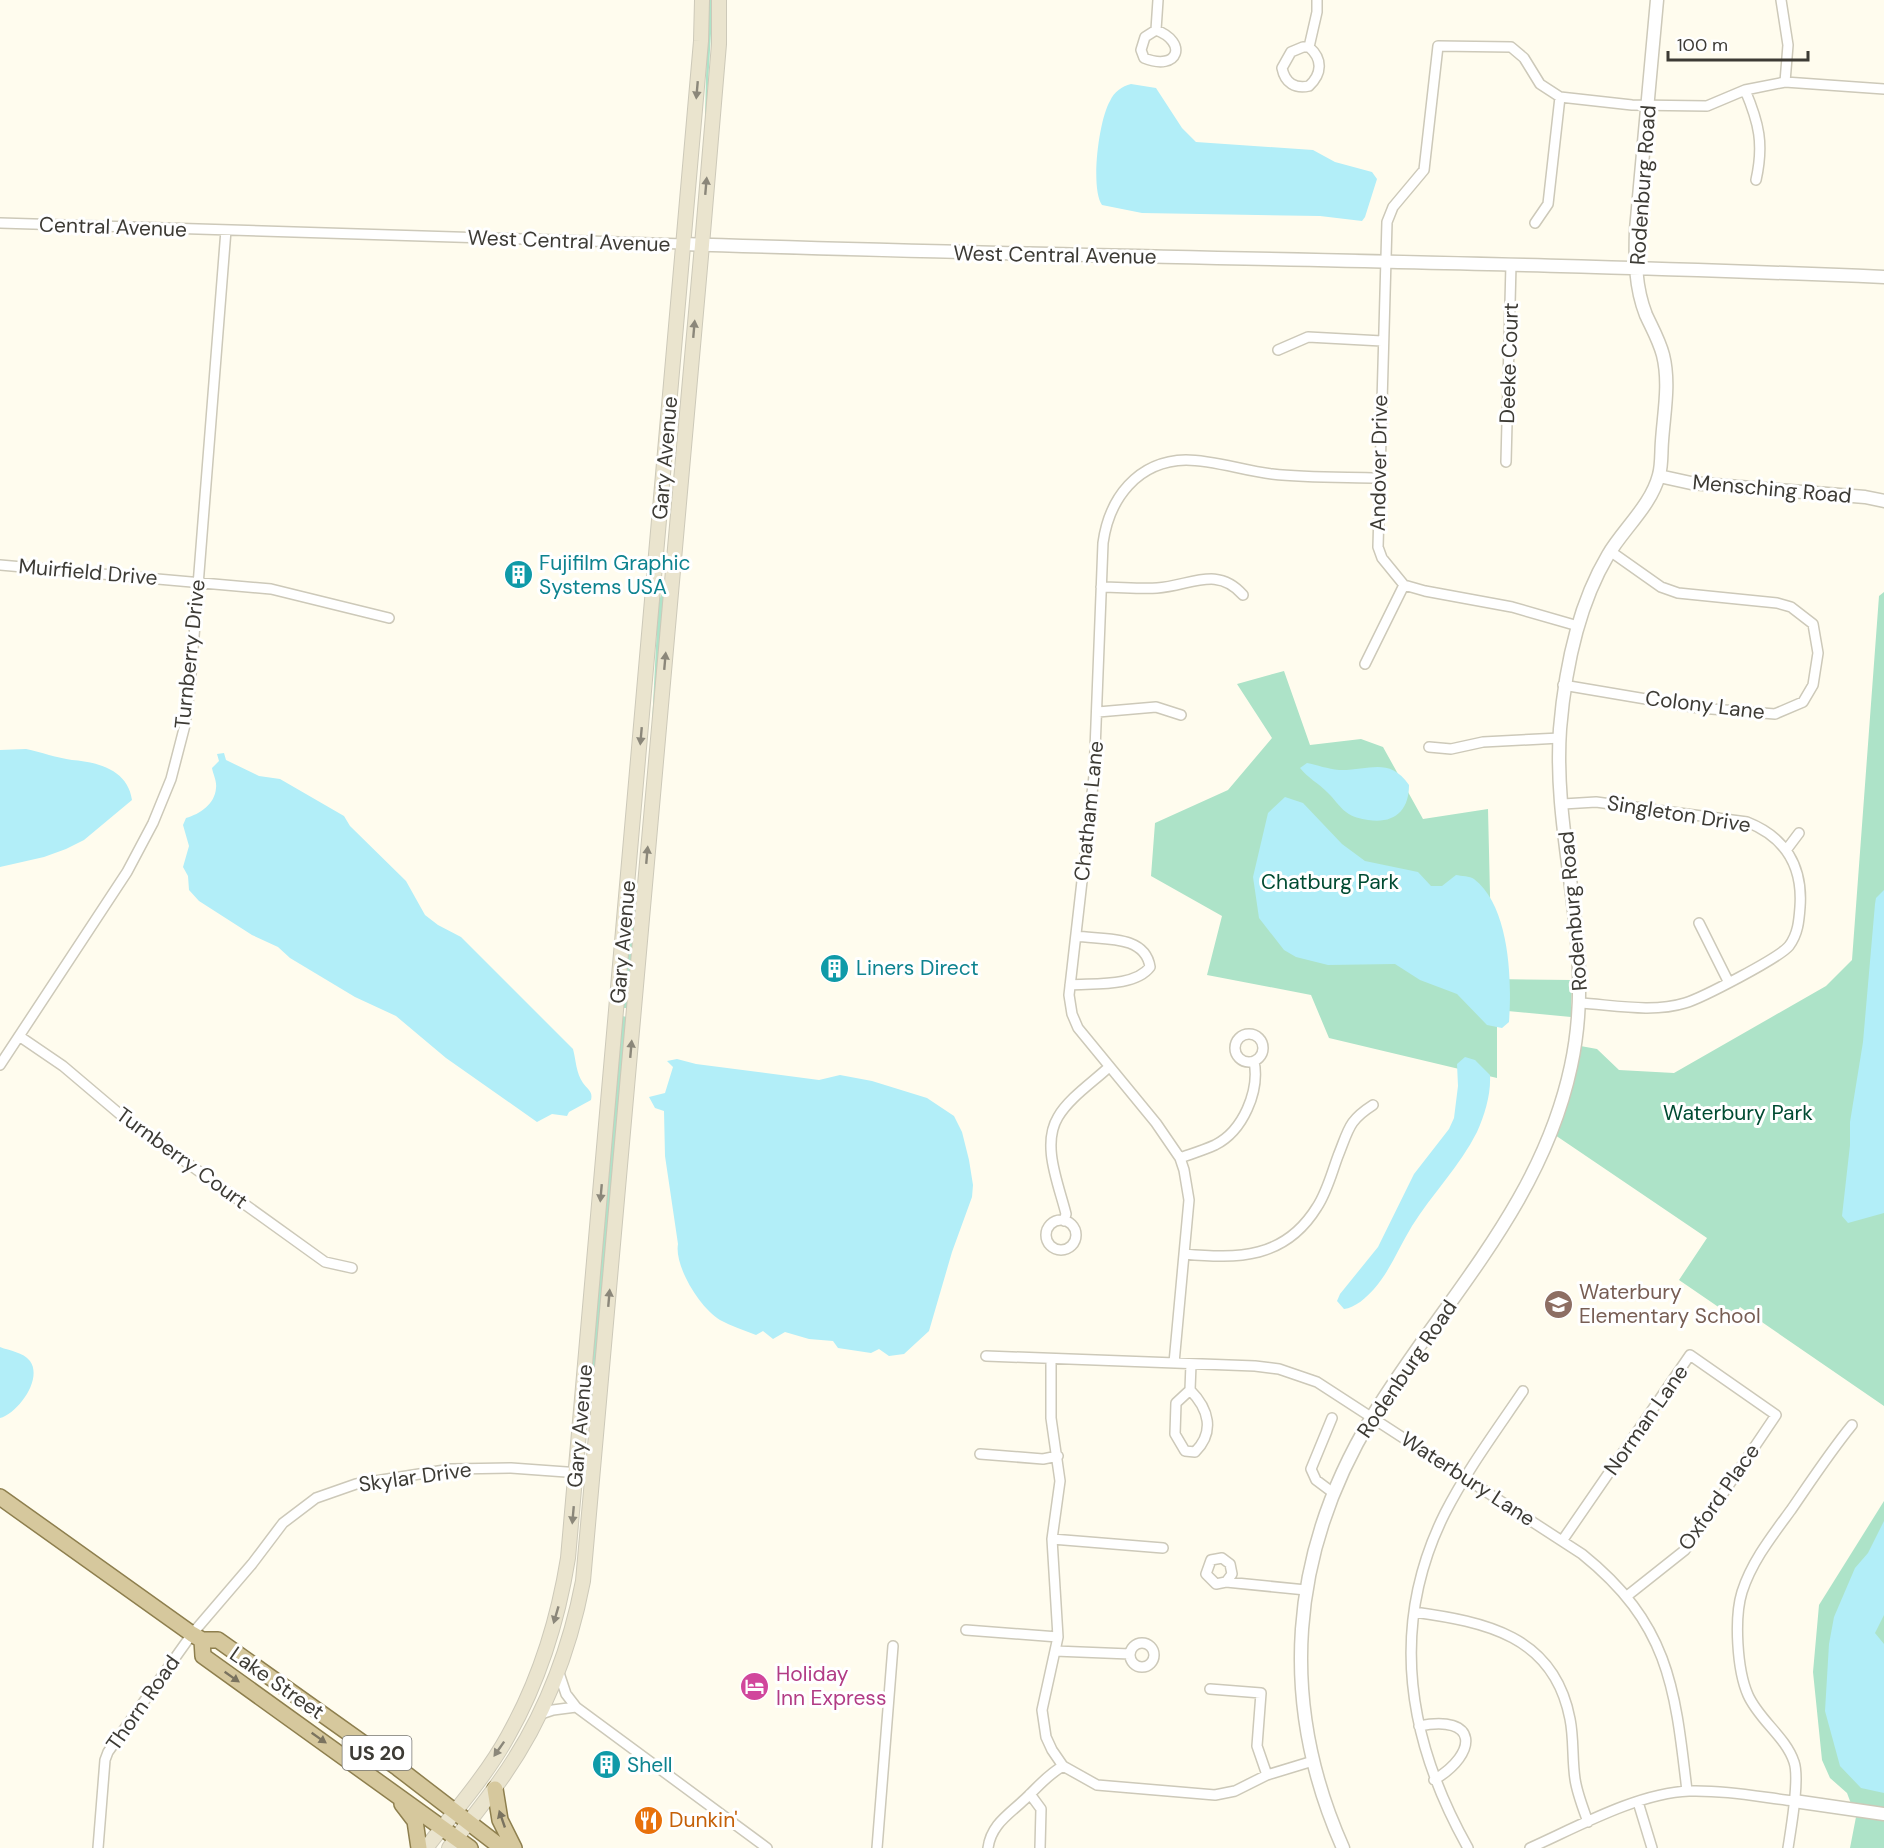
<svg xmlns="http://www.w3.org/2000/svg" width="1884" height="1848" font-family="'DM Sans',sans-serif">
<rect width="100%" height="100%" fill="#fffcee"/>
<path fill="#ade3c8" d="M708 0H713L706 117H705Z
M664 581H666L652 724 658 607Z
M1884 592V1406L1740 1307 1733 1317 1679 1280 1707 1238 1555 1135 1575 1045 1597 1049 1619 1070 1674 1073 1826 986 1852 960 1879 596Z
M1284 671 1310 745 1361 739 1383 747 1423 819 1488 809 1492 979 1572 980 1571 1017 1497 1010V1078L1329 1038 1311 995 1207 975 1222 916 1151 876 1155 823 1228 790 1272 738 1237 684Z
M639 883 628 1008H623L632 903Z
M622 1016 627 1017 590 1423 593 1350Z
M1884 1501V1848H1850L1856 1817 1847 1793 1830 1778 1822 1760 1813 1672 1819 1605Z"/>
<path fill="#b2eef8" d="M1131 84 1156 88 1182 128 1196 142 1313 150 1335 162 1372 172 1377 179 1365 217 1362 221 1320 216 1142 213 1102 205C1090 188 1099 119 1110 101 1114 92 1122 86 1131 84Z
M26 749C41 752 57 758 72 760 98 762 128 770 132 800L84 840 66 849 44 857 0 867V750Z
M224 753 226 760 259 776 280 779 344 816 350 826 406 881 425 915 438 925 461 937 573 1049C576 1060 576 1073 583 1083 588 1090 593 1091 591 1100L569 1112 567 1116 552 1114 537 1122 446 1058 396 1016 355 997 290 958 278 947 252 935 199 901 189 890 188 876 183 867 189 846 183 825 186 818C200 814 215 804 216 788 217 781 213 774 212 768L219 761 217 754Z
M1307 763C1317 765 1328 769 1339 770 1368 771 1389 756 1409 785 1409 811 1394 824 1368 820 1361 819 1352 817 1346 812 1339 807 1334 798 1327 792 1318 783 1308 778 1300 768Z
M1285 797 1303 803 1342 844 1365 861 1418 872 1431 886H1442L1456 875C1461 876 1470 876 1474 879 1510 907 1512 980 1509 1022L1502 1028 1487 1025 1457 994 1420 980 1395 964 1328 965 1296 957 1284 950 1259 918 1253 877 1268 813Z
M1884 890V1213L1848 1223 1842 1216 1850 1145V1122L1863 1042 1875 904 1876 898Z
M1465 1057 1475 1060 1490 1075C1491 1094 1485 1114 1477 1132 1460 1166 1432 1194 1412 1226 1399 1247 1390 1271 1374 1289 1367 1297 1355 1308 1344 1309L1337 1301 1340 1294 1378 1247 1414 1174 1449 1129 1454 1118 1458 1086 1457 1064Z
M677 1059 696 1064 819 1080 840 1075 872 1081 927 1098 954 1116 962 1132 969 1160 973 1185 972 1197 952 1252 929 1331 904 1354 889 1356 879 1349 871 1353 838 1348 833 1341 809 1339 785 1332 773 1339 763 1331 756 1335C744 1330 731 1326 720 1320 700 1308 674 1266 678 1244L665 1156 664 1111 655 1108 649 1097 665 1093 673 1067 667 1061Z
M0 1347C10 1351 23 1352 30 1361 43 1379 18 1413 0 1418Z
M1884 1521V1615L1875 1633 1884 1644V1793L1861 1788 1840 1766 1825 1711 1829 1644 1834 1617 1855 1568 1868 1553Z"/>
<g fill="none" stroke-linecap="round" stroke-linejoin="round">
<defs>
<path id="minor" d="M1781 0 1788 45 1785 82
M1156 30C1188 42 1179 72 1144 58L1141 50 1145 37Z
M1156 30 1158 0
M1303 47H1309C1323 59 1322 74 1309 86 1295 89 1285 83 1282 68L1291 52Z
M1309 47 1317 12V0
M1745 90C1759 123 1764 144 1756 180
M0 223 684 244
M1535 223 1548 204 1560 97
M1278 350 1308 337 1382 341
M1506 462 1511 264
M0 565 271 589 389 618
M1101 587C1120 587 1139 589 1157 588 1190 586 1217 565 1243 595
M1578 626 1512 607 1425 591 1404 585 1382 558 1378 547 1387 222 1393 207 1424 170 1438 46 1511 47 1524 58 1540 84 1560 97 1632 105 1707 106 1745 90 1785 82 1884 89
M1365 664 1404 585
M1563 685 1699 708 1775 714 1803 702 1813 685 1818 653 1813 624 1791 607 1777 603 1678 593 1661 587 1610 551
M1098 712 1156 707 1181 715
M1429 747 1451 749 1483 742 1560 738
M1563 804 1596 802 1747 822C1785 837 1803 866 1800 907 1799 921 1798 934 1789 946 1779 958 1702 998 1685 1003 1653 1013 1613 1005 1580 1003
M1787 849 1799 833
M1699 923 1728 981
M1070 985C1093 983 1135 987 1150 967 1145 934 1102 940 1076 936
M1235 1048a14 14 0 1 1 28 0a14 14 0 1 1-28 0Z
M19 1036 63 1066 122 1116 325 1262 352 1268
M0 1065 127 872 153 823 171 779 185 725 190 687 226 230
M1180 1158C1191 1154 1204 1150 1215 1145 1243 1131 1260 1091 1254 1061
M1046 1235a15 15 0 1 1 30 0a15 15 0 1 1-30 0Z
M1064 1221 1066 1214C1059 1185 1041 1145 1058 1117 1069 1098 1093 1082 1109 1067
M1184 1254C1238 1259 1285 1259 1317 1207 1327 1192 1332 1172 1338 1156 1349 1129 1348 1121 1373 1105
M986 1356 1255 1366 1279 1369 1317 1382 1582 1554C1669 1624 1675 1687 1687 1791
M1051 1359V1418L1060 1481 1052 1539 1058 1637 1042 1710 1046 1737 1052 1750 1063 1766 1097 1785 1215 1795 1235 1791 1267 1775 1313 1761
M1174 1363 1189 1200 1184 1170 1180 1158 1156 1123 1078 1028 1072 1014 1069 995 1094 776 1103 543C1109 499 1137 461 1186 460 1214 460 1244 471 1272 474 1307 478 1343 477 1378 478
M1190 1390C1209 1409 1215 1432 1195 1452L1185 1451 1175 1434 1176 1403 1190 1390 1191 1364
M1332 1418 1311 1469 1316 1480 1332 1492
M980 1454 1043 1459 1058 1456
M1052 1539 1163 1548
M1562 1541 1690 1355 1776 1415 1685 1550 1627 1596
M1226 1582 1232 1574 1230 1564 1222 1558 1211 1560 1206 1574 1216 1584 1226 1582 1306 1590
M1414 1612C1485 1622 1554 1635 1570 1719 1574 1739 1572 1759 1575 1779 1577 1793 1583 1808 1588 1822
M966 1630 1058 1637
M1130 1655a12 12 0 1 1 24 0a12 12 0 1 1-24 0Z
M1055 1651 1130 1654
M559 1673 566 1694 576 1707 767 1848
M1210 1689 1261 1693 1257 1746 1267 1775
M541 1714 553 1710 576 1707
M1419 1726C1478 1714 1479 1753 1434 1780
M1030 1794 1041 1809 1040 1848
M1638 1802 1652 1848
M98 1848 105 1760 108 1752 192 1634 252 1564 283 1523 316 1498 356 1484 451 1469 511 1468 594 1474
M877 1848 893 1646
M988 1848C991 1825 1008 1815 1024 1800 1037 1788 1047 1775 1063 1766
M1468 1848C1408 1741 1388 1627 1445 1513 1467 1470 1496 1431 1523 1391
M1530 1848C1577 1827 1638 1793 1689 1791 1724 1790 1760 1797 1794 1801
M1788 1848C1791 1828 1800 1779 1794 1762 1786 1737 1759 1720 1748 1695 1737 1670 1734 1618 1742 1592 1752 1561 1772 1536 1791 1510 1811 1481 1830 1452 1852 1425"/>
<path id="tertiary" d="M684 244C1084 258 1484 260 1884 277
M1659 476 1691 483 1865 497 1884 501
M1794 1801 1884 1814
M1343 1848C1278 1702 1289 1554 1372 1417 1444 1299 1541 1206 1571 1066 1597 947 1552 844 1560 729 1565 669 1577 607 1608 555 1623 529 1651 506 1659 475 1662 465 1661 452 1662 441 1664 412 1670 383 1663 355 1659 340 1652 328 1646 315 1635 287 1635 259 1636 230L1657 0"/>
<path id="secondary" d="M426 1848C454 1812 486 1776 508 1736 539 1681 558 1620 568 1558L701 41 702 0
M449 1848C465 1826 483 1805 499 1782 543 1721 569 1654 583 1581L702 245 719 44V0"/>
<path id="primary" d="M0 1497 192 1634 202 1640H218L398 1768 502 1848
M202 1640 203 1656 470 1848
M495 1789 500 1820 514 1848
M402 1804 415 1821 419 1848"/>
</defs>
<use href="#minor" stroke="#cdc9b9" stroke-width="12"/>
<use href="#tertiary" stroke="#cdc9b9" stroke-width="15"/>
<use href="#secondary" stroke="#cdc9b9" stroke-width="16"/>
<use href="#primary" stroke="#8e7f4e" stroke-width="18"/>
<use href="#minor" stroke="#fff" stroke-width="9"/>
<use href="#tertiary" stroke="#fff" stroke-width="12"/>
<use href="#secondary" stroke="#eae4ce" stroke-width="14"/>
<use href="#primary" stroke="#d6c89d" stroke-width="15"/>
</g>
<defs><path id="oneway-solid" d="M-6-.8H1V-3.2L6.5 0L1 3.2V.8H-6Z" transform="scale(1.5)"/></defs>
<g fill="#8b877a">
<use href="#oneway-solid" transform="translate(697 90) rotate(95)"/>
<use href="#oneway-solid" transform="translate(706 186) rotate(-85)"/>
<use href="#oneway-solid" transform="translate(694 329) rotate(-85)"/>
<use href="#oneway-solid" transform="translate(665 661) rotate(-85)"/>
<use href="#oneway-solid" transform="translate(641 736) rotate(95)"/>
<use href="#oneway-solid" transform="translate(647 855) rotate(-85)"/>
<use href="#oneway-solid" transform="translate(631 1049) rotate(-85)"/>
<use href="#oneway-solid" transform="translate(601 1193) rotate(95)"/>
<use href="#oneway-solid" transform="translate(609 1298) rotate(-85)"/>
<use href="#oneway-solid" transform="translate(573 1515) rotate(95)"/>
<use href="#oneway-solid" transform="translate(556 1615) rotate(106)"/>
<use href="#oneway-solid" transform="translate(499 1749) rotate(125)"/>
</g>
<g fill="#7a735f">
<use href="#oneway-solid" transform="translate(232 1677) rotate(35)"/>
<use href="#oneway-solid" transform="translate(319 1738) rotate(35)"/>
<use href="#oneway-solid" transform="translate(502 1819) rotate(-109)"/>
</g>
<defs>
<symbol id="building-disc" viewBox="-11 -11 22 22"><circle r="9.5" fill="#0f9aa8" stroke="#fff"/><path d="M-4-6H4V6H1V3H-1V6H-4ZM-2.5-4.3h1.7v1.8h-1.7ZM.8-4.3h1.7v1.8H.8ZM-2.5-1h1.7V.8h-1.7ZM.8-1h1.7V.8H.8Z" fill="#fff"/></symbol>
<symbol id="school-disc" viewBox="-11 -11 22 22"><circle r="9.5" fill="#8d6e63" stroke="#fff"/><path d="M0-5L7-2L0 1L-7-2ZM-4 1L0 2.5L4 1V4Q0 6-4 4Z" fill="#fff"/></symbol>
<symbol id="hotel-disc" viewBox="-11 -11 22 22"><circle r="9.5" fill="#d1479c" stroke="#fff"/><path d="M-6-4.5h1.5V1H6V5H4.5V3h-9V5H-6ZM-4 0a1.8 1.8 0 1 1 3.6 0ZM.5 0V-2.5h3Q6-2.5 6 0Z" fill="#fff"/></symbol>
<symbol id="restaurant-disc" viewBox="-11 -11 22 22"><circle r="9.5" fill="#e8710a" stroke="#fff"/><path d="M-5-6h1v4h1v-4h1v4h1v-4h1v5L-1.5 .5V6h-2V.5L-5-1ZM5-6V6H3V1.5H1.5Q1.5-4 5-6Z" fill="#fff"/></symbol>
</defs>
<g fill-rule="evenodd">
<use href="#building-disc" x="502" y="558" width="33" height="33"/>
<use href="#building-disc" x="818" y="952" width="33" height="33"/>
<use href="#school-disc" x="1542" y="1288" width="33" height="33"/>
<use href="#hotel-disc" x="738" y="1670" width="33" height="33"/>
<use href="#building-disc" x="590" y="1748" width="33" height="33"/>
<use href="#restaurant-disc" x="632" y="1804" width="33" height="33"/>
</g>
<g text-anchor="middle" stroke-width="6" stroke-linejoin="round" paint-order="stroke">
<rect fill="#fff" stroke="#777672" stroke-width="1.5" x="342.5" y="1736" width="69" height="34" rx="4.5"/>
<g font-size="20" font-weight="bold" fill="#3d3b35">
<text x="377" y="1760">US 20</text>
</g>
<g font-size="21" fill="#3d3b35" stroke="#fff">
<text transform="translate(1643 185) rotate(-86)" y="7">Rodenburg Road</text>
<text transform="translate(113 227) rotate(2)" y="7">Central Avenue</text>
<text transform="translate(569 241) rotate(2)" y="7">West Central Avenue</text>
<text transform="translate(1055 255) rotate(1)" y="7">West Central Avenue</text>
<text transform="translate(1509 363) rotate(-88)" y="7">Deeke Court</text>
<text transform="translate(665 458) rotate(-85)" y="7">Gary Avenue</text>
<text transform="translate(1379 463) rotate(-89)" y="7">Andover Drive</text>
<text transform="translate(1772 489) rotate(5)" y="7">Mensching Road</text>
<text transform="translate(88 572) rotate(5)" y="7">Muirfield Drive</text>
<text transform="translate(190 654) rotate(-84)" y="7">Turnberry Drive</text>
<text transform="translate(1705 705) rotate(7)" y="7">Colony Lane</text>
<text transform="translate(1089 811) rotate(-84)" y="7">Chatham Lane</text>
<text transform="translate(1679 814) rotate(9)" y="7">Singleton Drive</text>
<text transform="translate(1573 911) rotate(-95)" y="7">Rodenburg Road</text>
<text transform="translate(623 942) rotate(-85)" y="7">Gary Avenue</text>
<text transform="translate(182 1158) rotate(36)" y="7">Turnberry Court</text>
<text transform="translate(1407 1369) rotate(-56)" y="7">Rodenburg Road</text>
<text transform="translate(1646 1420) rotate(-55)" y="7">Norman Lane</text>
<text transform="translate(580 1426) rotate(-85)" y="7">Gary Avenue</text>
<text transform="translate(415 1477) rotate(-8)" y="7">Skylar Drive</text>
<text transform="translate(1468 1479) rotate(33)" y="7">Waterbury Lane</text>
<text transform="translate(1719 1497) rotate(-55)" y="7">Oxford Place</text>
<text transform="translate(277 1683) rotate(35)" y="7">Lake Street</text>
<text transform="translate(143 1703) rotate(-55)" y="7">Thorn Road</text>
</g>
<g font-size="21" fill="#0d838f" stroke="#fff" text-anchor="start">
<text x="539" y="570">Fujifilm Graphic<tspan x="539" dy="24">Systems USA</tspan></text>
<text x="856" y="975">Liners Direct</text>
<text x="627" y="1772">Shell</text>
</g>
<g font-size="21" fill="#004b32" stroke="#fff">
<text x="1330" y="889">Chatburg Park</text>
<text x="1738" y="1120">Waterbury Park</text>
</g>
<g font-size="21" fill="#785e54" stroke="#fff" text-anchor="start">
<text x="1579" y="1299">Waterbury<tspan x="1579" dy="24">Elementary School</tspan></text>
</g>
<g font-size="21" fill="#b23c85" stroke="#fff" text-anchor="start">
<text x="776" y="1681">Holiday<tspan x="776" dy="24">Inn Express</tspan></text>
</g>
<g font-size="21" fill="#c56008" stroke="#fff" text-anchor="start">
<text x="669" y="1827">Dunkin'</text>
</g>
</g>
<path d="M1668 51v9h140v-9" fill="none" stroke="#3d3b35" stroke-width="3"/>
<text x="1677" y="51" font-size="18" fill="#3d3b35" stroke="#ffffff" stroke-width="4.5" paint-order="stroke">100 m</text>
</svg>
